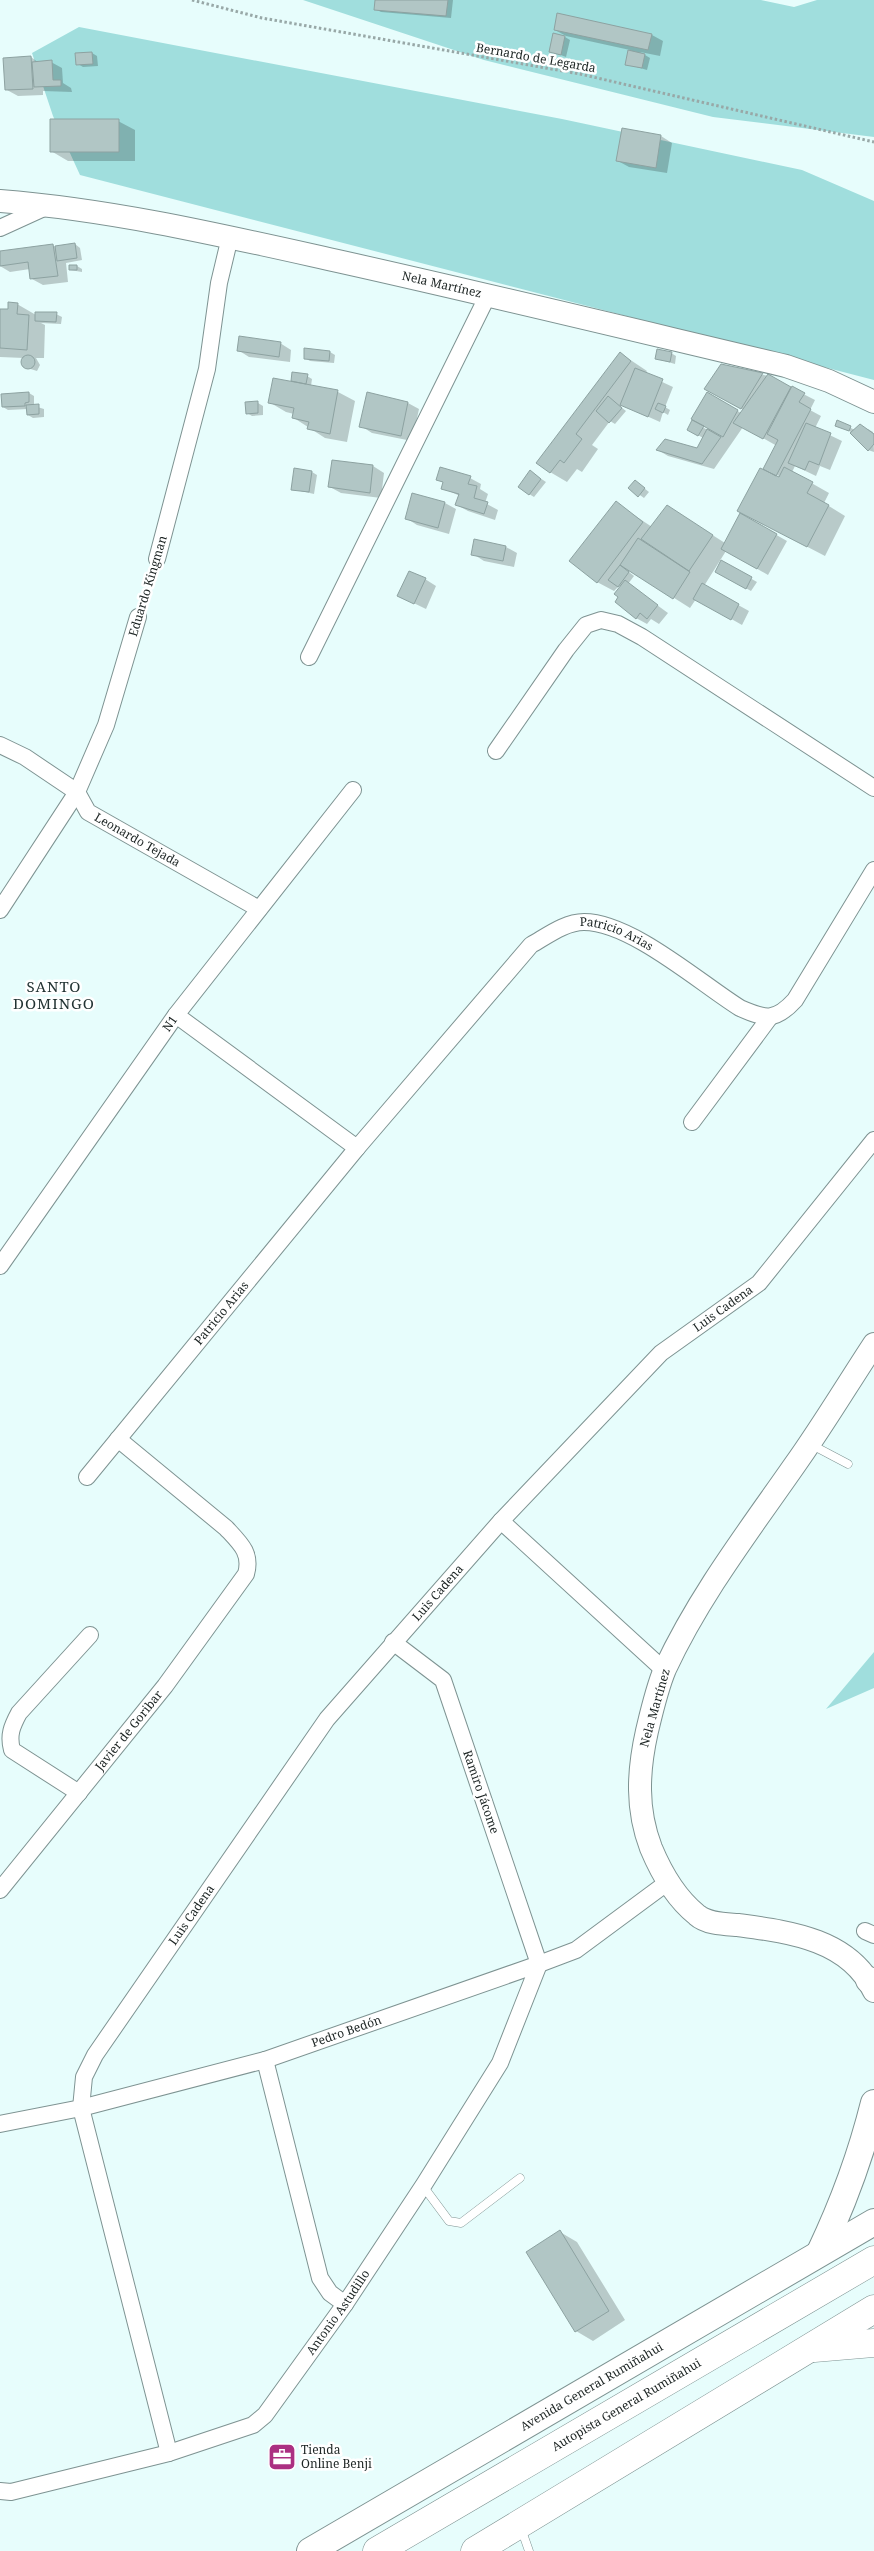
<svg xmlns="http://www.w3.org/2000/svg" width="874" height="2551" font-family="'Noto Serif',serif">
<rect width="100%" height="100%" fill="#e7fdfc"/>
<path fill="#a0dedd" d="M303 0H761L794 7 817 0H874V137L713 117 484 60Z
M79 27 562 119 802 170 874 201V380L80 175 53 116 32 53Z
M874 1652V1688L826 1709Z"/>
<path fill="#0003" d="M376 0H453L451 18 381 12 375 9Z
M555 30 652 35 663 41 660 56 640 52 650 58 647 70 626 64 630 50 566 36Z
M565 37 570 40 566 57 550 51Z
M92 53 97 56 98 66 83 67 78 64 77 54Z
M31 57 39 63 51 62 62 68 63 83 71 88 72 92 43 91V95L18 96 7 90Z
M118 121 135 130V161H68L51 151Z
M661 136 672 143 667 173 629 167 618 161Z
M75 244 80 248 82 260 66 263 68 282 43 285 32 279 30 269 10 272 0 266V253Z
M77 266 82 269V272L70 270Z
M17 304 36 315 56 314 62 317 61 324 41 323 45 325 44 358H36L40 365 37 371 24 367V358L0 357V310L9 311Z
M280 343 291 350 290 362 249 357 238 350Z
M330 352 335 355 334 363 310 361 305 358Z
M620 353 647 371 645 374 673 387 665 407 670 410 668 415 663 412 660 422 622 405 621 407 626 411 615 424 610 421 592 445 598 449 582 472 577 469 567 482 550 472Z
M671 353 676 356 675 364 657 359Z
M722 365 768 376 815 400 810 410 821 416 815 428 842 441 830 470 820 466 816 476 795 466 792 472 829 493 824 503 845 516 825 556 756 520 779 476 765 468 777 446 743 427 714 469 668 456 658 450 697 449 703 438 688 429 692 422 708 430 707 393 741 413 744 410 717 395Z
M307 376 312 379 311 386 338 392 355 401 347 442 325 438 294 418V414L286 412 269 402 297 383 292 380Z
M29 393 34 396V406L44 409V417L33 418 28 415V409L8 410 3 407Z
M368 394 408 403 419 409 412 441 372 433 361 426Z
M258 403 263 406V415L252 416 247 413Z
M838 422 855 430 868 429 873 432 874 452 868 450 851 432 841 428Z
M373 466 384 473 381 498 341 493 330 487Z
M312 472 317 475 314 494 292 489Z
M531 472 546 482 534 497 529 494Z
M470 478 481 484 480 489 488 494 485 503 498 510 495 520 468 511 457 505 460 496 442 488 444 483 438 479Z
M640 485 649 492 644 498 630 488Z
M413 494 445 503 456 509 449 534 417 525 406 518Z
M616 503 652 527 684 517 725 543 741 515 787 541 768 575 726 551 704 586 749 611 742 625 696 599 690 608 630 570 629 572 634 576 628 584 668 613 659 624 651 619 647 624 636 618 620 597 621 587 619 586 614 591 597 582Z
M506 547 517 553 514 567 484 561 473 554Z
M722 562 757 582 751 591 717 572Z
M425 579 436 586 426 609 399 596Z
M560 2232 577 2242 625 2320 593 2341 576 2331Z"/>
<path fill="#b1c6c5" stroke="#8da2a1" d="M375 0H448L446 16 374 10Z
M557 13 652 34 648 50 554 30Z
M553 33 565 36 561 55 549 52Z
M628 50 645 54 642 68 625 65Z
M92 52 93 64 76 65 75 53Z
M31 56 33 89 5 90 3 58Z
M52 60 53 80H61V86L34 87 32 62Z
M50 119H119V152H50Z
M622 128 661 135 656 168 616 161Z
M75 243 77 258 57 261 55 246Z
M53 244 58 276 30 279 28 262 0 266V251Z
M69 265H77V270H69Z
M8 302 18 303 17 314 29 315 27 350 0 348V309H8Z
M35 312H57L56 322 35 321Z
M239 336 281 342 279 357 237 351Z
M304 348 330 351 329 361 304 359Z
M657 349 672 352 670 362 655 359Z
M620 352 631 361 576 434 582 439 564 463 560 460 550 473 536 463Z
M21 362a7 7 0 1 1 14 0a7 7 0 1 1-14 0Z
M721 364 763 373 741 409 704 389Z
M635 368 663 379 648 417 620 405Z
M292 372 308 374 306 384 291 381Z
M768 374 791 387 763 439 733 423Z
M273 378 338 390 330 434 307 429 309 422 292 418 294 408 268 403Z
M792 386 805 393 799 402 811 409 776 476 763 469 778 440 767 434Z
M29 392V402L25 403V406L2 407 1 394Z
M367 392 408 402 401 436 359 427Z
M707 392 738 410 723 437 691 419Z
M608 396 622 408 609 423 596 411Z
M258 401V413L246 414 245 402Z
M658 403 666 406 663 413 655 409Z
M39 404V414L27 415 26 405Z
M692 420 704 426 698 436 687 430Z
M837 420 851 426 849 431 835 426Z
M806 423 831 433 819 465 809 461 805 470 788 463Z
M860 424 874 434V444L868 451 850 433Z
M707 429 721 437 702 464 656 450 665 439 697 448Z
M332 460 373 465 370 493 328 487Z
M440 467 471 476 468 484 477 486 474 498 488 502 484 514 455 505 459 494 441 489 443 482 436 480Z
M784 467 813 482 807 493 829 505 807 547 737 511 760 468 779 477Z
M294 468 312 471 309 492 291 490Z
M530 470 541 479 529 495 518 487Z
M635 480 645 488 638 497 628 488Z
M412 493 445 502 438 528 405 519Z
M616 501 643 522 597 583 569 561Z
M667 505 713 535 689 571 641 539Z
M740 513 777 534 757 569 721 549Z
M638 538 690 572 673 599 620 565Z
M474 539 506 546 503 561 471 555Z
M721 560 752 577 746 589 715 572Z
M620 565 629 572 618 587 608 580Z
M409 571 426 578 414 604 397 596Z
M625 580 658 605 647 619 640 613 636 619 615 602 618 597 614 594Z
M702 583 739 604 731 620 693 599Z
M560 2230 609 2311 575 2332 526 2252Z"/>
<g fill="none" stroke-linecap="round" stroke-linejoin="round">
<defs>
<path id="lane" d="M812 1445 848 1464
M423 2186 449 2221 461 2223 520 2178
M521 2528 529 2551"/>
<g id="street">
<path d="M0 228 46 207"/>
<path d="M157 559 207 369 219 283 230 237"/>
<path d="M309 657 488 295"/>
<path id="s1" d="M0 745 25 757 77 792 88 812 259 909"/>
<path d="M496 751 566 650 586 625 601 620 618 624 642 637 874 788"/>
<path d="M0 910 77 792 106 725 138 617"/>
<path id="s2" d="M176 1015 357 1148 531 945C547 936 565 922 584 922 631 922 700 983 740 1008 765 1019 775 1022 795 1000L874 870"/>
<path d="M692 1122 770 1017"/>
<path id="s3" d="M0 1266 176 1015 353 790"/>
<path id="s4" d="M87 1477 357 1148"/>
<path d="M501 1521 665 1671"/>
<path d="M79 1793 12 1750C8 1735 12 1726 19 1713L90 1635"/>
<path id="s5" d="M0 1890 165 1686 246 1574C252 1553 240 1543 226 1528L118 1439"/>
<path d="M865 1931 874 1935"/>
<path d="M265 2060 320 2278 330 2293 345 2304"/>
<path id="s6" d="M0 2124 81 2108 265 2060 539 1964 576 1950 668 1882"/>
<path id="s7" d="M169 2453 81 2108 84 2077 95 2055 327 1719 501 1521 661 1353 759 1283 874 1140"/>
<path id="s8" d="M0 2491 11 2492 169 2453 253 2425 265 2415 345 2304 423 2186 500 2063 539 1964 443 1680 393 1642"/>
</g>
<g id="secondary">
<path id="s9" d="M0 201C115 210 229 237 342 262 490 295 638 331 786 366L829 381 874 402"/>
<path d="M874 1344C847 1385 822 1427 794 1466 748 1532 699 1596 665 1669 657 1688 652 1710 647 1731 638 1771 636 1809 651 1848 661 1872 677 1899 697 1915 707 1924 725 1924 738 1925 789 1932 849 1939 874 1991"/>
</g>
<g id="primary">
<path d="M869 1980 874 1984"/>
<path d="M820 2252C843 2204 861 2155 874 2103"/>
<path id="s10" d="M310 2551 874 2222"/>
</g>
<g id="highway">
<path d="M814 2348 874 2343"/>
<path id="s11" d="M377 2551 874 2260"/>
<path d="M475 2551 874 2309"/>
</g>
</defs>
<use href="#lane" stroke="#7e9392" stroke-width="9"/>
<use href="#street" stroke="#7e9392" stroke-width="18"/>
<use href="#secondary" stroke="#7e9392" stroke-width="24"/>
<use href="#primary" stroke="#7e9392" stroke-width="28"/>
<use href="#highway" stroke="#7e9392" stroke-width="29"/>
<path stroke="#98a8a7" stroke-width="3" stroke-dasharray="2.5 2.5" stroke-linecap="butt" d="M192 0 262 18 580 74 874 142
M143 600 152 575"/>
<use href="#lane" stroke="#fff" stroke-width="8"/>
<use href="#street" stroke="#fff" stroke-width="16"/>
<use href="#secondary" stroke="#fff" stroke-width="22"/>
<use href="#primary" stroke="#fff" stroke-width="26"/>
<use href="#highway" stroke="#fff" stroke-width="28"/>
</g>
<defs>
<symbol id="office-square" viewBox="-11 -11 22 22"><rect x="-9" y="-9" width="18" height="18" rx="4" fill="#ab3082" stroke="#fff"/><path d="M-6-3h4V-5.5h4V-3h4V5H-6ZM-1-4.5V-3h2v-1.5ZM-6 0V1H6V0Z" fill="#fff"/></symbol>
</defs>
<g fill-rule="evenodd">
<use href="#office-square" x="266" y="2441" width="32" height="32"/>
</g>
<g text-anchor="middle" stroke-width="5" stroke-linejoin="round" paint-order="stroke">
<g font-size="12" fill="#1c2423" stroke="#fff">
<text transform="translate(536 58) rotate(10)" y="4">Bernardo de Legarda</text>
<text dy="4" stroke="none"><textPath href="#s9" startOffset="450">Nela Martínez</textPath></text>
<text transform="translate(148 586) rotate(-73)" y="4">Eduardo Kingman</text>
<text dy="4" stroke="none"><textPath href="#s1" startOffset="170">Leonardo Tejada</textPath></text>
<text dy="4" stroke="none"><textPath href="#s2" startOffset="585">Patricio Arias</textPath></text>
<text dy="4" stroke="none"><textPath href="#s3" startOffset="296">N1</textPath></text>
<text dy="4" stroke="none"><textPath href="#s7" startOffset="1392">Luis Cadena</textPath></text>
<text dy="4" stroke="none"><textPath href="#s4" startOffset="212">Patricio Arias</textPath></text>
<text dy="4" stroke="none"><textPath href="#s7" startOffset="988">Luis Cadena</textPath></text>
<text transform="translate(655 1708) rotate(-74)" y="4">Nela Martínez</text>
<text dy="4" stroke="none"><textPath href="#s5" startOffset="205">Javier de Goribar</textPath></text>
<text transform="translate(481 1792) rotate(71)" y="4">Ramiro Jácome</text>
<text dy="4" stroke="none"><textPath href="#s7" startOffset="582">Luis Cadena</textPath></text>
<text dy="4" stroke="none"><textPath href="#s6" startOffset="359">Pedro Bedón</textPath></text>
<text dy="4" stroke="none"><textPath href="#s8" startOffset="404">Antonio Astudillo</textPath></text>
<text dy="4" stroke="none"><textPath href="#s10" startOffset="326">Avenida General Rumiñahui</textPath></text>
<text dy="4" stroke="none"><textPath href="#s11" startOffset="289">Autopista General Rumiñahui</textPath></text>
</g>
<g font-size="12" fill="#1c2423" stroke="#fff" text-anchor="start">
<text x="301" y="2454">Tienda<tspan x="301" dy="14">Online Benji</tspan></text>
</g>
<g font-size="15" letter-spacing="1" fill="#233" stroke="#fff">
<text x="54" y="992">SANTO<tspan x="54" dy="17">DOMINGO</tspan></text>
</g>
</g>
</svg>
